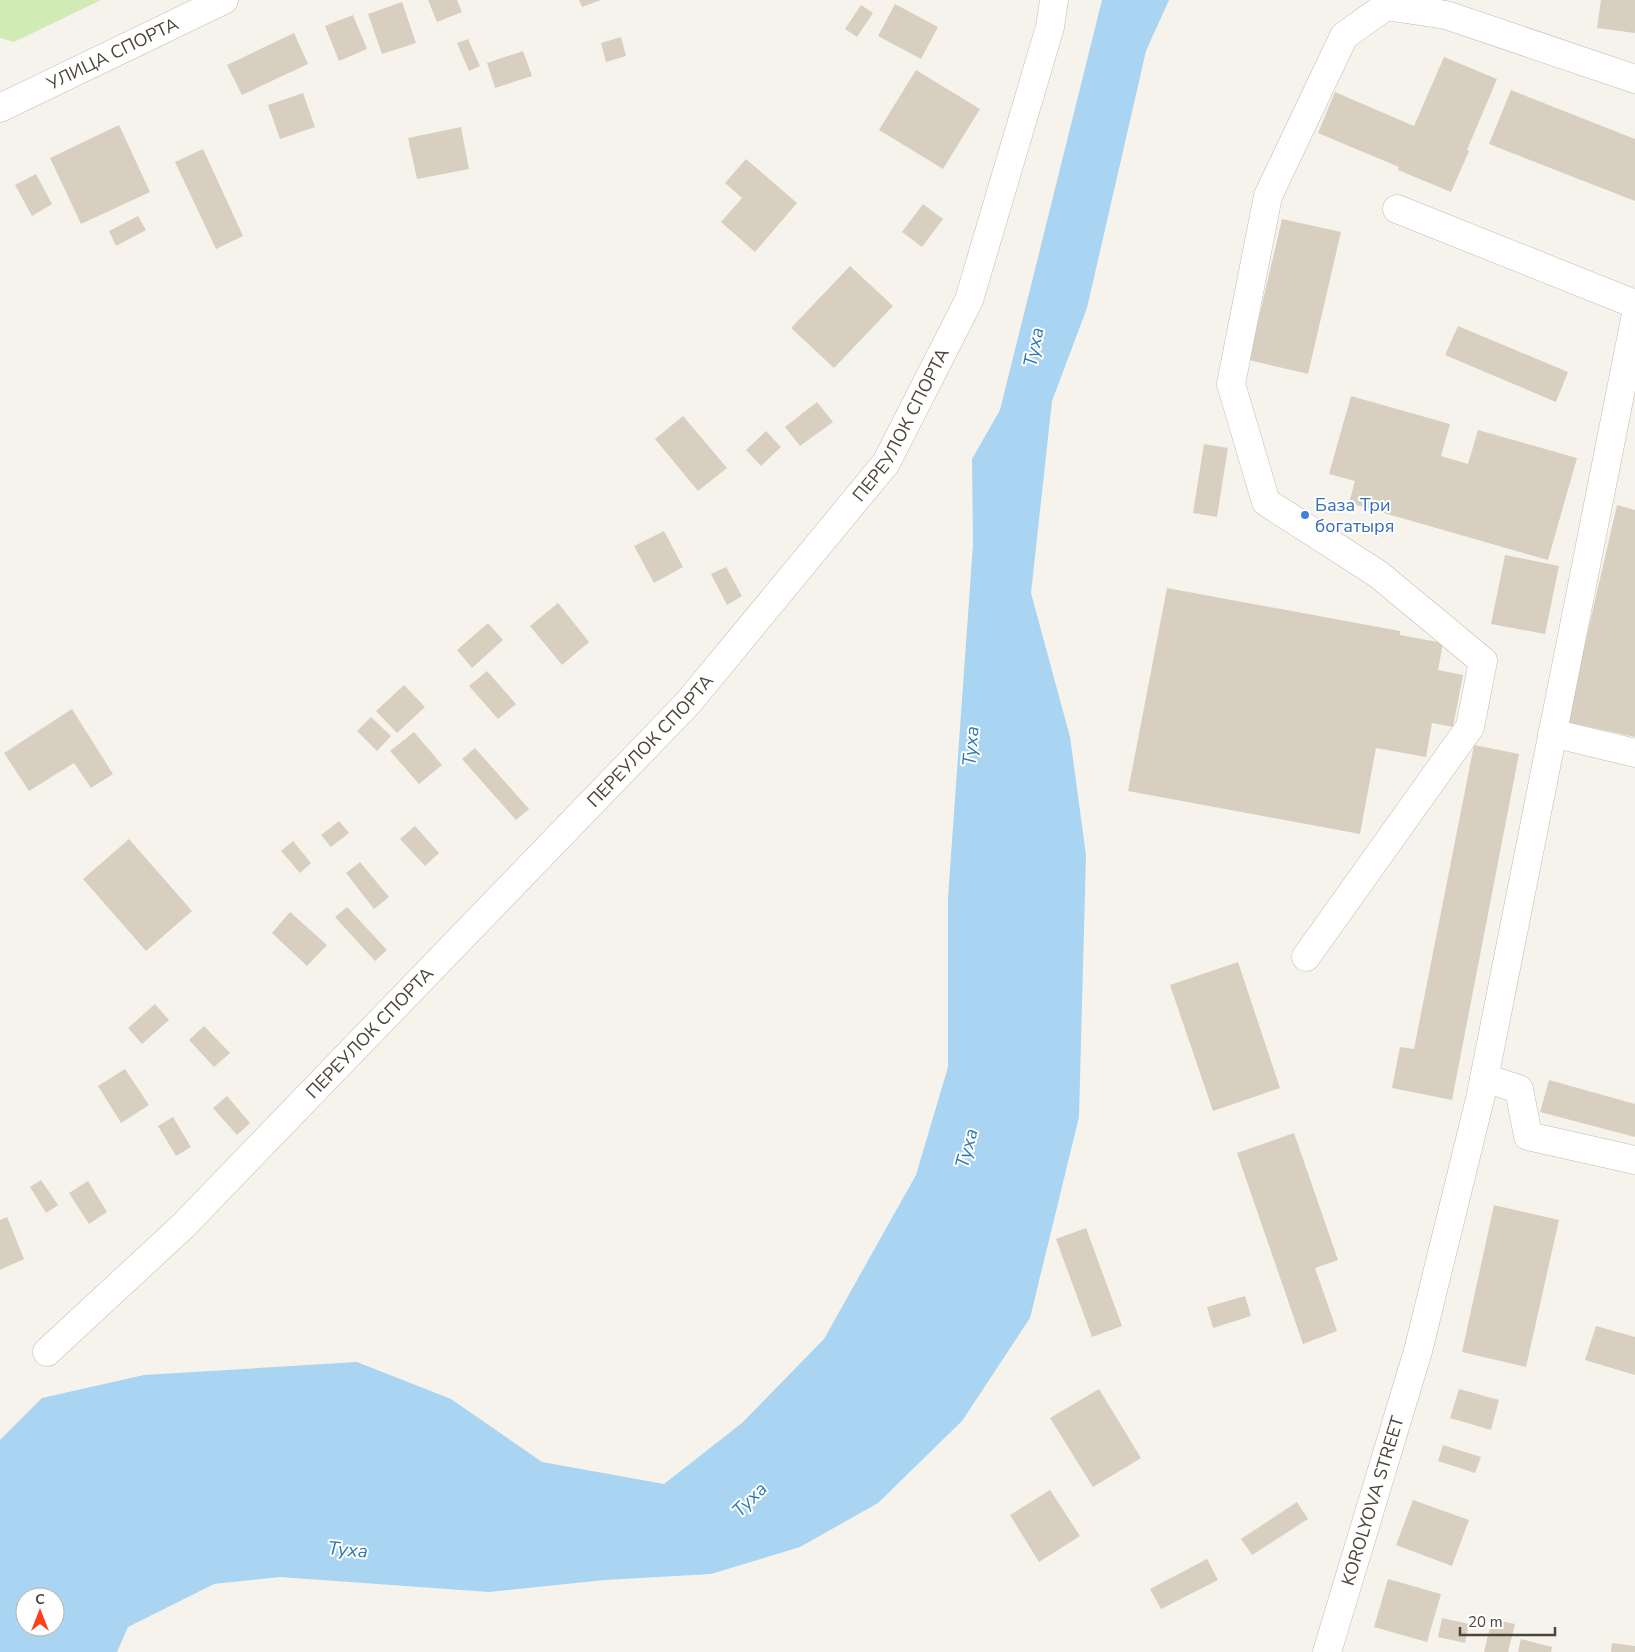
<svg xmlns="http://www.w3.org/2000/svg" width="1635" height="1652" font-family="'Nunito Sans',sans-serif">
<rect width="100%" height="100%" fill="#f6f3ec"/>
<path fill="#d2eab5" d="M0 0H101L14 42 0 38Z"/>
<path fill="#a9d4f2" fill-rule="evenodd" d="M1102 0H1169L1146 51 1087 308 1052 401 1031 593 1070 737 1086 855 1079 1117 1030 1318 962 1421 878 1503 800 1547 711 1574 605 1580 489 1592 280 1577 214 1584 128 1627 117 1652H0V1440L42 1398 144 1375 357 1362 451 1399 542 1462 664 1484 742 1423 824 1339 916 1175 948 1067V898L973 544 972 459 1000 410ZM25 1597H55V1627H25Z"/>
<path fill="#d8cfc1" d="M428 0H457L462 12 437 22Z
M579 0H601L582 7Z
M1601 0H1635V33L1597 28Z
M402 2 416 43 382 54 368 14Z
M895 4 938 27 921 59 878 36Z
M861 5 873 13 857 37 845 29Z
M353 15 367 49 339 61 325 26Z
M294 33 308 64 242 95 227 65Z
M621 37 626 56 606 62 601 43Z
M468 39 480 66 469 71 457 43Z
M523 51 532 76 495 88 487 63Z
M1444 57 1497 79 1467 150 1469 151 1451 192 1398 170 1399 167 1318 133 1335 92 1414 126Z
M916 70 980 109 943 169 879 130Z
M1511 90 1635 139V201L1489 144Z
M303 93 315 127 280 139 268 105Z
M119 125 150 192 81 224 50 158Z
M461 127 469 169 417 179 408 138Z
M203 149 243 236 216 249 175 162Z
M746 159 797 203 755 252 721 222 742 198 725 183Z
M36 174 52 204 32 216 15 185Z
M923 204 943 219 922 247 902 232Z
M138 216 146 230 116 246 109 231Z
M1282 219 1341 232 1308 374 1249 360Z
M850 266 893 306 834 368 791 328Z
M1458 326 1568 372 1556 402 1445 355Z
M1351 396 1450 424 1441 456 1468 464 1478 430 1577 458 1548 560 1349 503 1355 481 1329 474Z
M817 402 833 422 800 446 785 427Z
M683 416 727 468 698 491 655 439Z
M766 431 781 447 761 466 746 450Z
M1204 444 1228 448 1217 517 1193 513Z
M1617 505 1635 510V737L1567 722Z
M664 531 683 567 654 583 634 546Z
M1505 555 1559 566 1545 634 1491 624Z
M726 567 742 596 727 605 711 574Z
M1167 588 1400 631V635L1443 643 1438 670 1463 675 1453 727 1432 723 1426 757 1376 748 1360 834 1128 791Z
M558 603 589 642 562 665 530 626Z
M488 623 503 640 472 668 457 650Z
M487 671 516 704 498 719 469 686Z
M404 685 425 707 397 733 376 711Z
M72 709 113 774 91 788 74 763 29 791 4 753Z
M371 717 391 736 377 751 357 731Z
M414 732 442 765 419 784 390 751Z
M1474 745 1519 754 1452 1100 1392 1088 1400 1047 1414 1049Z
M475 748 529 809 516 820 462 759Z
M339 821 349 833 331 847 321 835Z
M415 826 439 853 425 866 400 839Z
M129 839 192 911 146 951 83 879Z
M293 841 311 863 300 873 281 851Z
M360 862 389 897 374 909 346 873Z
M347 907 387 950 375 961 335 917Z
M290 912 327 945 307 966 272 933Z
M1238 962 1280 1088 1213 1111 1170 985Z
M155 1004 169 1020 142 1044 128 1028Z
M204 1026 230 1053 214 1067 189 1040Z
M125 1069 149 1105 121 1123 98 1086Z
M1549 1080 1635 1104V1137L1540 1112Z
M227 1096 250 1123 237 1135 213 1108Z
M173 1117 191 1147 176 1156 158 1126Z
M1294 1133 1338 1260 1315 1268 1337 1331 1303 1344 1237 1153Z
M41 1180 58 1205 46 1213 30 1187Z
M88 1181 107 1212 89 1224 69 1193Z
M1494 1205 1559 1220 1526 1367 1462 1352Z
M7 1217 24 1259 0 1270V1220Z
M1086 1228 1122 1326 1092 1337 1056 1239Z
M1245 1296 1251 1316 1213 1328 1207 1307Z
M1596 1326 1635 1337V1375L1585 1360Z
M1099 1389 1141 1458 1093 1487 1050 1418Z
M1459 1389 1499 1400 1491 1430 1450 1418Z
M1443 1445 1481 1457 1475 1473 1438 1461Z
M1050 1490 1080 1536 1039 1562 1010 1515Z
M1413 1500 1469 1520 1452 1566 1396 1545Z
M1297 1502 1308 1519 1252 1555 1241 1539Z
M1207 1559 1218 1580 1161 1609 1150 1589Z
M1388 1579 1441 1594 1427 1642 1374 1627Z
M1442 1618 1469 1624 1465 1643 1438 1637Z
M1492 1619 1515 1624 1508 1652H1484Z
M1521 1639 1552 1647 1551 1652H1518Z
M1612 1643 1635 1646V1652H1611Z"/>
<g fill="none" stroke-linecap="round" stroke-linejoin="round">
<defs>
<g id="minor">
<path id="s1" d="M0 108 224 0"/>
<path d="M1397 209 1635 304"/>
<path d="M1552 733 1635 753"/>
<path d="M1306 957 1470 727 1483 661 1378 574 1266 502 1231 384 1268 196 1344 36 1386 6 1446 15 1635 79"/>
<path d="M1484 1078 1519 1089 1528 1136 1635 1160"/>
<path id="s2" d="M47 1352 183 1226 688 703 886 463 969 300 1050 27 1054 0"/>
<path id="s3" d="M1327 1652 1418 1351 1480 1099 1635 319"/>
</g>
</defs>
<use href="#minor" stroke="#c2bbae" stroke-width="29"/>
<use href="#minor" stroke="#fff" stroke-width="28"/>
</g>
<circle fill="#3f7fe0" stroke="#fff" stroke-width="2" cx="1305" cy="515" r="5"/>
<g text-anchor="middle" stroke-width="4" stroke-linejoin="round" paint-order="stroke">
<g font-size="18" fill="#4b4439" stroke="#fff">
<text dy="6" stroke="none"><textPath href="#s1" startOffset="125">УЛИЦА СПОРТА</textPath></text>
<text dy="6" stroke="none"><textPath href="#s2" startOffset="1264">ПЕРЕУЛОК СПОРТА</textPath></text>
<text dy="6" stroke="none"><textPath href="#s2" startOffset="859">ПЕРЕУЛОК СПОРТА</textPath></text>
<text dy="6" stroke="none"><textPath href="#s2" startOffset="454">ПЕРЕУЛОК СПОРТА</textPath></text>
<text dy="6" stroke="none"><textPath href="#s3" startOffset="158">KOROLYOVA STREET</textPath></text>
</g>
<g font-size="18" fill="#366cbe" stroke="#fff" text-anchor="start">
<text x="1315" y="511">База Три<tspan x="1315" dy="21">богатыря</tspan></text>
</g>
<g font-size="19" font-style="italic" fill="#2e7ab2" stroke="#fff">
<text transform="translate(1033 347) rotate(-79)" y="7">Туха</text>
<text transform="translate(970 746) rotate(-85)" y="7">Туха</text>
<text transform="translate(966 1148) rotate(-75)" y="7">Туха</text>
<text transform="translate(749 1499) rotate(-45)" y="7">Туха</text>
<text transform="translate(348 1549) rotate(5)" y="7">Туха</text>
</g>
</g>
<g transform="translate(40 1612)"><circle r="24" fill="#ffffff" stroke="#b7b4b0"/>
<path d="M0-4L9 19L0 12L-9 19Z" fill="#fc3f1d"/>
<text y="-8" font-size="14" font-weight="bold" text-anchor="middle" fill="#4b4439">С</text>
</g>
<path d="M1460 1627v8h95v-8" fill="none" stroke="#4b4439" stroke-width="2.5"/>
<text x="1468" y="1627" font-size="15" fill="#4b4439" stroke="#ffffff" stroke-width="4" paint-order="stroke">20 m</text>
</svg>
